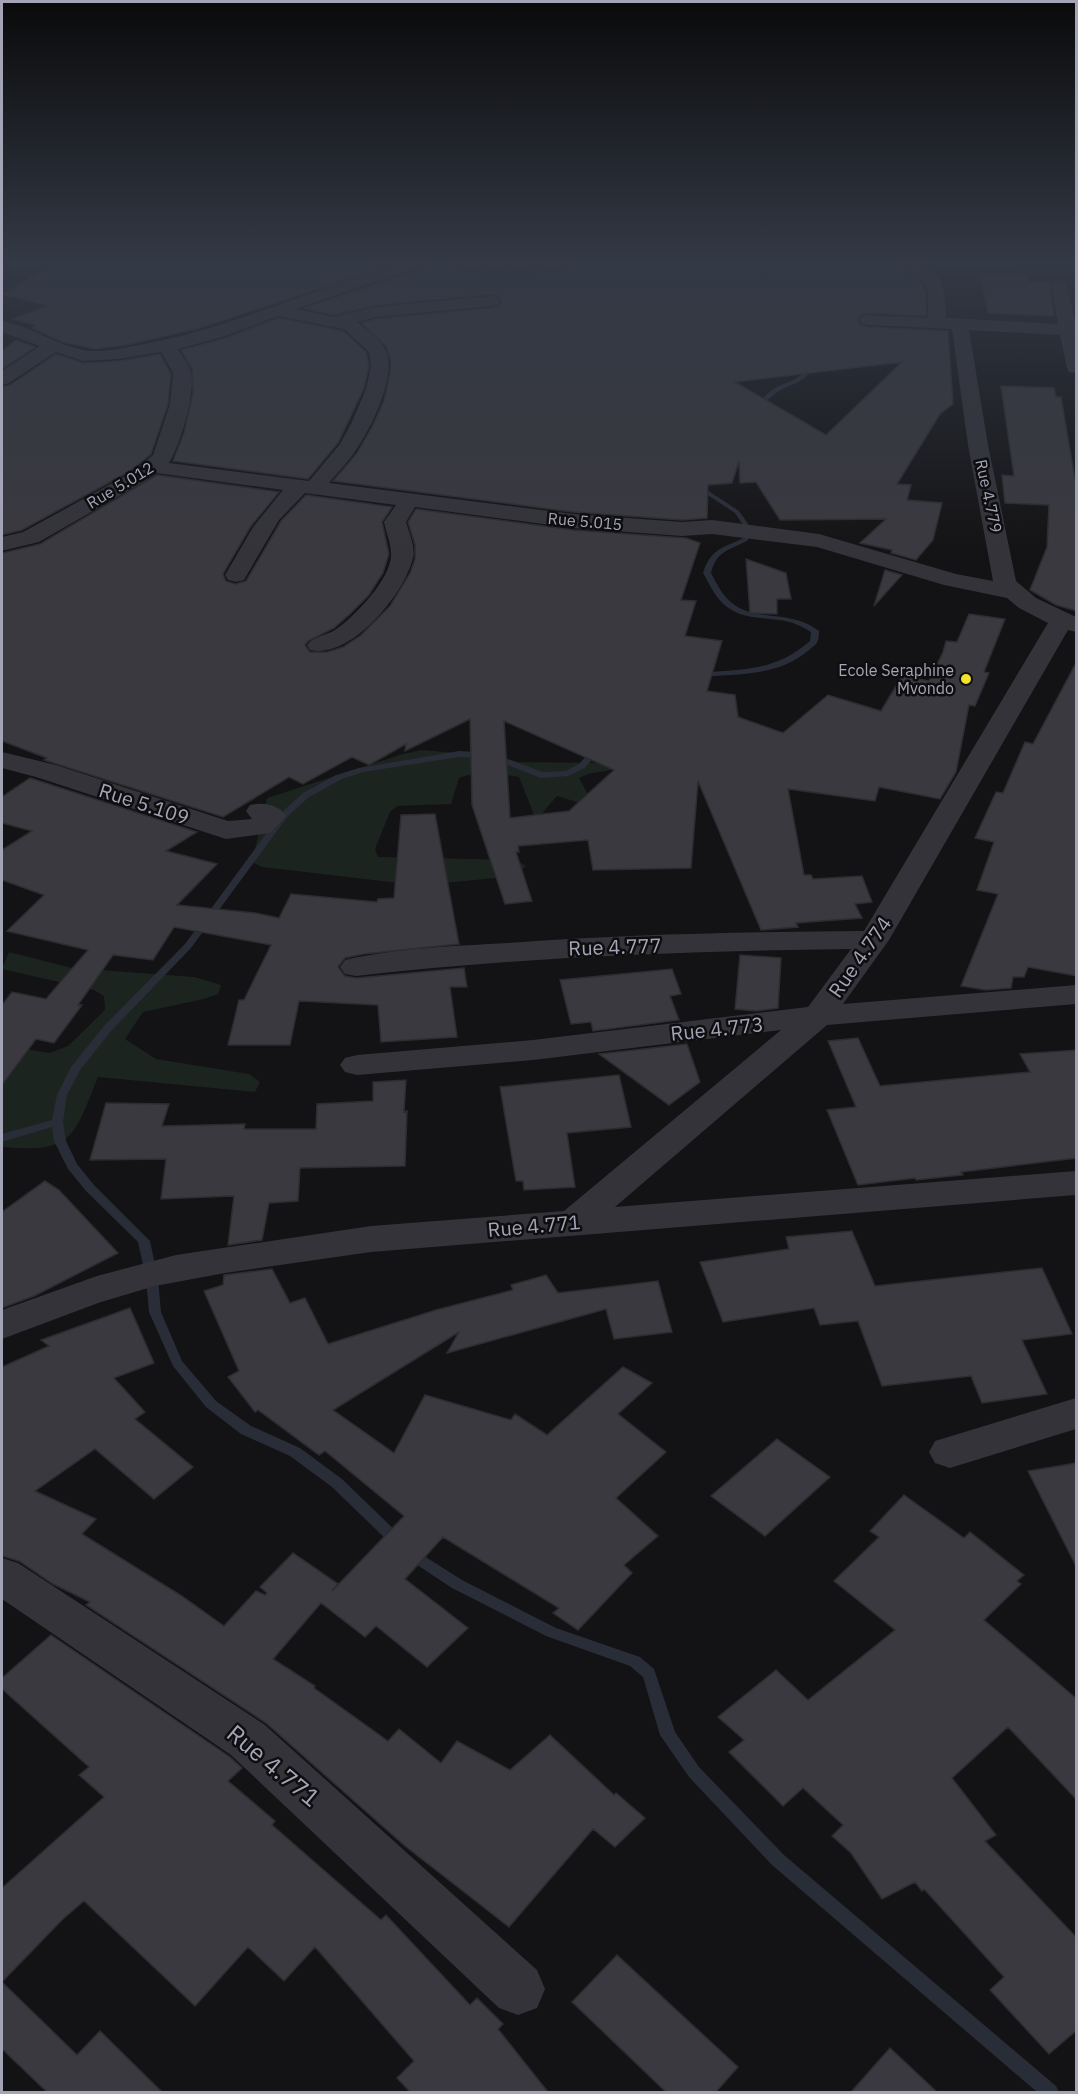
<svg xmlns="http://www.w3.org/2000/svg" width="1078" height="2094" font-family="'IBM Plex Sans',sans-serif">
<rect width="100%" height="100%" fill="#131214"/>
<path fill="#1c241f" d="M984 264H1076V274C1050 280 1010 271 984 264Z
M422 750 478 755 508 762 619 763 616 769 588 774 579 778 593 803V807L557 796 539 817H535L519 777C497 774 480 769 459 778L451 804 397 806 390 812 375 849 378 857 516 860 526 866 518 873 506 877 433 884 390 882 262 867 252 862 267 798 403 754Z
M9 952 72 968 195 977 221 985 218 994 204 999 143 1012 125 1039 156 1059 249 1074 260 1082 255 1092 98 1077C73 1139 73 1153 2 1147V1045L49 1053 68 1046 105 1010 104 996 94 990 2 969Z"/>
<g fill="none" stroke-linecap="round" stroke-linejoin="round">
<path fill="#292d38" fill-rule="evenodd" d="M800 362 807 365 811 371C802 383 791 384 779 391 771 396 764 404 757 410H753V408C760 401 767 393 775 388 786 382 797 381 805 371L803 367 797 364Z
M694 484H698L739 511 751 528 748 540C730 551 717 549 711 573 717 584 722 595 732 603 754 622 792 609 819 631 819 634 819 637 818 640 817 645 812 647 809 650 778 677 736 674 698 677L694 675 698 673C743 669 774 672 810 641L811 632C803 627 795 623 785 621 766 617 744 620 727 607 716 599 710 585 703 573 711 548 722 549 743 538L745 528 735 513 694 486Z
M598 745 602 748 585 768 568 776 541 778 505 764 478 758 459 757 363 772 342 779 309 797 288 816 191 948 112 1030 80 1070 67 1095 63 1122 66 1141 77 1164 94 1185 150 1241 158 1279 161 1312 182 1361 216 1401 251 1426 300 1448 342 1479 402 1537 404 1541 402 1545 397 1547 392 1545 332 1487 290 1456 241 1434 206 1407 173 1366 149 1312 146 1279 138 1242 86 1191 68 1169 54 1141 52 1127 2 1142V1134L52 1120 57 1095 71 1067 104 1026 185 944 282 812 303 793 336 775 359 768 459 751 478 752 511 760 542 772 566 771 579 764 595 746Z
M410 1547 462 1580 556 1628 640 1657 654 1669 675 1732 699 1767 784 1855 1056 2086 1059 2092H1037L772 1865 689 1777 660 1735 643 1677 630 1666 546 1636 452 1588 405 1557 403 1553 405 1549Z"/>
</g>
<path fill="#3a393f" stroke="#2d2c30" stroke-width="1.5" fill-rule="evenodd" d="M56 264H393L200 328 127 345 95 349 63 342 32 328 36 325 13 319 48 306 2 294Z
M427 264H447L455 269 467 272 502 273 561 272 570 267 571 264H899L923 285 926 294V316L868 313 860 315 857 320 860 325 868 327 948 331 953 404 940 414 897 484 911 485 907 500 942 503 933 540 916 560 891 553 892 550 860 543 886 519 780 520 756 482 740 483 739 461 732 483 708 485 707 518 682 520 573 512 333 481 357 453 372 427 384 401 390 374 391 361 386 346 362 323 376 319 491 308 499 306 502 301 499 296 491 294 376 305 334 315 304 308 424 269ZM902 362 826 435 735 382Z
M980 273 1028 274 1029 282H1052L1050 287 1054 316 988 313Z
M278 318 343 331 366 352 369 366 364 388 338 443 308 479 173 461 184 433 193 393 192 369 181 350 223 339Z
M16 340 35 347 2 369V351Z
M56 354 83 363 119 361 160 354 171 374 168 404 151 454 130 471 22 530 2 535V387L10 385Z
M1001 386 1054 388 1056 397H1061L1077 491V611L1056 605 1030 590 1047 547 1049 505 1005 503 1002 475 1014 476Z
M157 475 279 492 251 526 223 574 226 581 235 584 246 581 281 521 306 495 392 507 382 522 389 554 383 573 369 595 350 614 334 628 308 641 305 645 310 652H327L343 647 360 636 390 606 410 573 415 559V545L408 522 416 509 573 530 686 538 700 543 681 600 696 601 685 636 722 641 707 691 735 695 738 717 783 733 828 695 881 711 902 676 929 681 943 652 946 641 957 642 969 614 1005 619 984 672 989 673 975 706 969 705 956 772 940 799 879 787 875 801 788 789 804 875H811L813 879 862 876 872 902 855 904 862 918 796 923 798 927 761 930 698 781 691 868 593 870 588 840 518 846 519 852H516L532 901 505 904 472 805 470 719 405 751 406 744 369 765 352 757 303 784 289 777 223 817 44 760 47 758 2 741V553L40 544ZM504 721 614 770 569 811 510 818Z
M746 559 786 573 791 599H777V614L750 613Z
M885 570 902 575 874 606Z
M1077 661V976L1028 967 1024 977H1013L1011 988 986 990 961 986 998 894 977 890 994 842 975 838 996 792 1003 793 1025 742 1033 744Z
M30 778 197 832 166 851 217 864 177 905 255 913 279 918 291 894 377 902 378 899 394 898 401 815 435 814 459 944 364 954 345 958 338 967 345 976 356 978 464 968 467 987H450L457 1037 381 1042 378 1005 299 1001 290 1045H228L239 1000H244L271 945 174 927 153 960 113 955 78 1005H82L54 1043 36 1039 2 1085V1005L12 992 46 999 88 950 7 931 44 895 2 880V850L32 831 2 823V797Z
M740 955 781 958 778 1008 756 1011 735 1009Z
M672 969 681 994 670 996 679 1020 593 1031 591 1022 571 1024 560 980Z
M858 1038 880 1086 1030 1072 1020 1054 1077 1050V1158L961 1172 963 1175 916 1180 915 1178 858 1185 827 1110 856 1107 828 1041Z
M687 1044 700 1082 669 1105 599 1054Z
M619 1075 631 1127 567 1133 575 1187 524 1190 523 1181H516L500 1087Z
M406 1080 404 1112 407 1111 405 1166 300 1168 298 1201 269 1203 262 1240 228 1245 234 1196 161 1199 166 1159 90 1160 106 1103 169 1104 162 1126 245 1124 244 1129H316L317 1104 373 1101V1082Z
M45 1181 59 1190 118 1253 34 1296 2 1308V1212Z
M852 1231 875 1286 1042 1268 1072 1334 1022 1340 1047 1394 982 1403 971 1376 882 1386 858 1321 820 1325 814 1308 723 1322 700 1262 789 1249 786 1237Z
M272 1269 290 1303 305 1298 328 1344 436 1310 513 1290 511 1285 546 1275 558 1293 658 1281 672 1332 614 1339 606 1309 447 1353 459 1332 333 1410 394 1453 425 1395 511 1420 515 1414 547 1435 623 1367 652 1383 618 1414 666 1452 616 1498 658 1536 624 1565 632 1573 578 1630 553 1613 559 1608 443 1537 405 1579 468 1628 427 1667 376 1626 365 1637 321 1603 273 1659 315 1686 314 1688 388 1741 399 1729 441 1763 457 1741 510 1770 550 1735 614 1795 616 1793 645 1818 615 1847 593 1829 509 1927 405 1846 266 1723 86 1605 90 1602 53 1584 19 1561 2 1556V1367L49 1346 41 1340 130 1308 154 1363 114 1378 145 1412 135 1419 193 1467 154 1499 95 1449 35 1491 96 1519 82 1534 182 1596 224 1626 256 1591 265 1595 267 1593 260 1587 293 1553 338 1584 332 1591 404 1516 325 1451 319 1455 258 1410 255 1412 228 1377 239 1371 204 1291 223 1285 224 1275Z
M777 1439 830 1477 765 1536 711 1496Z
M1077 1463V1568L1028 1471Z
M904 1495 964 1538 970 1532 1024 1575 1017 1581 1021 1584 984 1620 1077 1699V1800L1008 1727 952 1778 996 1835 985 1841 1077 1938V2030L1049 2054 990 1990 1004 1977 924 1889 922 1891 915 1882 882 1899 851 1853 832 1836 843 1825 803 1788 783 1806 729 1752 744 1740 718 1717 776 1670 808 1700 895 1630 834 1581 879 1537 870 1531Z
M51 1635 230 1757 242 1768 228 1781 275 1821 272 1825 381 1920 386 1915 470 2005 477 1998 503 2024 498 2029 548 2092H410L397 2078 414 2061 315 1947 284 1981 248 1947 195 2006 84 1901 63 1919 2 1982V1888L104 1797 79 1775 89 1767 2 1689V1678Z
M617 1955 738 2067 716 2092H666L572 2002Z
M2 1982 77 2055 100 2031 162 2092H47L2 2049Z
M890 2048 937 2092H851Z"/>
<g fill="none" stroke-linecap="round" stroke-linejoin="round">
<path fill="#343339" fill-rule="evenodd" d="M400 264H425L423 267 361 286 296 309 334 317 376 307 491 296 497 297 500 301 497 305 491 306 376 317 357 322C367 330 381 339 386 351 397 375 372 426 358 447 350 460 339 471 329 483L573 514 682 522 712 520 819 534 956 574 993 581 968 445 952 329 868 325 862 324 859 320 862 316 868 315 928 318V294L925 284 901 264C941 264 945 283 946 318L1058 324 1052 287 1054 283H1066L1076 325V373L1069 372 1067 368 1060 335 969 330 988 445 1016 581 1036 598 1076 617V632L1068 630 889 940 843 1004 1076 985V1004L827 1025 615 1207 1076 1171V1195L371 1252 225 1273 155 1286 101 1302 2 1339V1310L97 1276 176 1255 371 1226 564 1211 781 1030 533 1060 357 1075 345 1072 340 1065 345 1058 357 1055 533 1040 808 1007 851 949C686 951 521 957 356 976L345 974 340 967 345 960C396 948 456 946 508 943 627 934 745 932 864 931L1048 623 1019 608 1007 598 944 585 817 547 712 534 682 536 573 528 415 507 406 522C409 532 416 548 413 558 405 593 351 660 310 650L307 645C313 636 325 636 335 630 354 617 392 578 391 554 391 544 386 532 384 522L396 505 305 493 279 520 244 580 236 582 228 580 225 575 253 527 283 490 156 473 145 481 39 542 2 551V537L23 532 131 473 153 455 170 404 173 373 161 352 119 359 83 361 56 352 9 383 2 385V371L40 346 2 332V321C30 326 55 344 83 350 98 353 119 349 133 346 225 331 310 290 400 264ZM278 316 344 329 368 351 370 357 371 366 366 389 352 422 340 444 309 481 169 463C180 446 196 393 191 373 190 365 182 356 178 349L222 337Z
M449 264H568L569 265 561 270C543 270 458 275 449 264Z
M2 752 56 765 228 821 252 819 246 811 250 805C263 802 278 804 286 816L270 833 226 839 36 777 2 768Z
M1076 1398V1429L950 1468 935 1463 929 1452 935 1441Z
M2 1558 18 1563 265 1725 537 1970 545 1989 537 2008 518 2015 499 2008 231 1755 2 1599Z"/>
</g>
<linearGradient id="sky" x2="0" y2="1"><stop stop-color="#0a0a0b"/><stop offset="0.47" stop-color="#333945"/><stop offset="1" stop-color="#333945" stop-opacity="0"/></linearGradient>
<rect width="1078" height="557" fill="url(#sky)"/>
<circle fill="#f3e22b" stroke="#0e0d0f" stroke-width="2" cx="966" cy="679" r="6"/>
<g text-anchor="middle" stroke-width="5" stroke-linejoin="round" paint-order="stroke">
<g font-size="16" fill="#a3a4b5" stroke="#0e0d0f">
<text transform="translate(120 485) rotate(-31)" y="6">Rue 5.012</text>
<text transform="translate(989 496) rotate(78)" y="6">Rue 4.779</text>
<text transform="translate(585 521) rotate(5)" y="6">Rue 5.015</text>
</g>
<g font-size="16" fill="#a3a4b5" stroke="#0e0d0f" text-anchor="end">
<text x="954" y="676">Ecole Seraphine<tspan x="954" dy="18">Mvondo</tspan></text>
</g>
<g font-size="20" fill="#a3a4b5" stroke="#0e0d0f">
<text transform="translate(144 804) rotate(18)" y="7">Rue 5.109</text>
<text transform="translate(615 947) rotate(-2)" y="7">Rue 4.777</text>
<text transform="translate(860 957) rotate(-55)" y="7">Rue 4.774</text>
<text transform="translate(717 1029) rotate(-6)" y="7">Rue 4.773</text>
<text transform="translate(534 1226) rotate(-5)" y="7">Rue 4.771</text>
</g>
<g font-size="24" fill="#a3a4b5" stroke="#0e0d0f">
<text transform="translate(273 1766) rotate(40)" y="8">Rue 4.771</text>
</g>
</g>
<rect width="1078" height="2094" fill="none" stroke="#a3a4b5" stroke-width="6"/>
</svg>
